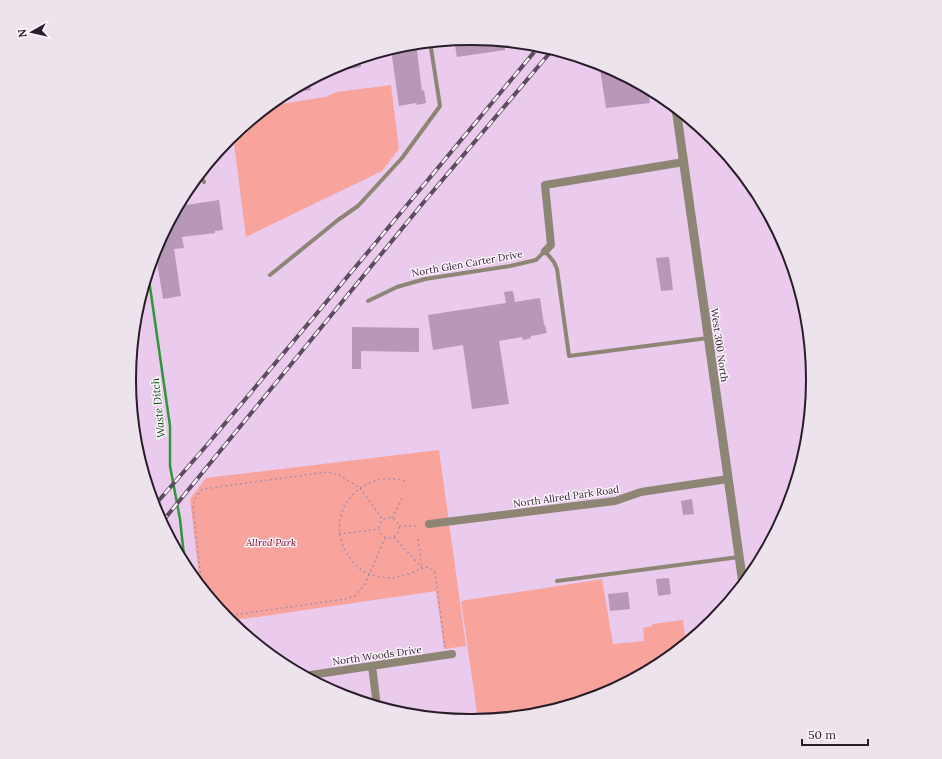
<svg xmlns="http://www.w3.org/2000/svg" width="942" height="759" font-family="Lora,serif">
<rect width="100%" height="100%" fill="#eacaed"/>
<path fill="#f9a39d" d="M391 85 399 149 382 171 246 237 233 135 269 106 325 97 337 92Z
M439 450 466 646 444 649 436 591 229 621 200 585 190 499 206 478Z
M602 579 613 644 644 641 643 628 652 626V624L683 620 686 643 661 664 601 695 537 714 478 720 461 601Z"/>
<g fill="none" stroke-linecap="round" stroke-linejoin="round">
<path stroke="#309737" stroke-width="2.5" d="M148 273 170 426V466L180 519 185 565"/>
</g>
<path fill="#b798b9" d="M471 38 504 41 505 50 457 57 454 40Z
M416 43 422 91 424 90 426 103 417 105 416 103 399 106 391 49 405 45Z
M360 58 361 67 343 70 342 63Z
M599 63 648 89 650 103 606 108Z
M310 80 311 90 288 93V92Z
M219 200 223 230 215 231V233L182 237 184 248 174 249 181 296 163 299 155 249 179 206Z
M669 257 673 290 661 291 656 258Z
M513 291 515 302 540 298 544 325H545L547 333 531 336V338L523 340 522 337 499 341 509 404 472 409 463 345 433 350 428 315 506 303 504 292Z
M352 327 419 328V352L361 351V369H352Z
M692 499 694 514 683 515 681 501Z
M669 578 671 594 658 596 656 579Z
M628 592 630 609 610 611 608 594Z"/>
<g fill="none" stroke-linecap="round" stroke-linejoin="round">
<path stroke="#a78eaa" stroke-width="1.5" stroke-dasharray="2 3" stroke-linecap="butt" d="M405 481C363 468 323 512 346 552 351 560 358 569 367 573 377 577 387 579 397 577 406 576 417 570 426 567L433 570 435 573 445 647
M379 528a10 10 0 1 1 20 0a10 10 0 1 1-20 0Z
M392 518 403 497
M399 526H416
M339 534 379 529
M394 537 422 568
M418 539 422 568
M202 588 193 507C194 499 197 495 203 489L327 472 332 473 339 475 360 488 383 520
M226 616 346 599 355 596 365 584 385 538"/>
<path stroke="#8e8675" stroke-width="4" d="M200 174 204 182
M270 275 338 220 358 206 402 158 440 106 431 48 426 42
M368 301 397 287 425 279 510 266 536 260 545 251 554 262 557 269 569 356 708 338
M557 581 739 557"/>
<path stroke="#8e8675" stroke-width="8" d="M545 251 551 245 545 185 684 162
M429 524 615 501 641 492 728 479
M372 666 377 706
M304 676 452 654"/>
<path stroke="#8e8675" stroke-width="9" d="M676 108 743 584"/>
<defs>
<path id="rail" d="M154 506 207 445 378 240 540 45
M162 522 423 203 553 49"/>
</defs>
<use href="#rail" stroke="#5d4c5f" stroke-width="4"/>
<use href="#rail" stroke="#fef4fe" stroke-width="2.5" stroke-dasharray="8" stroke-linecap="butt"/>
</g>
<g text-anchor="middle" stroke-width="3" stroke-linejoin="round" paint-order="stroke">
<g font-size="10" fill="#291d2a" stroke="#fef4fe">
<text transform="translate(467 263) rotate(-10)" y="4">North Glen Carter Drive</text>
<text transform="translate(720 345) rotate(82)" y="4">West 300 North</text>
<text transform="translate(566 496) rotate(-8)" y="4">North Allred Park Road</text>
<text transform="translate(377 655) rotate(-8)" y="4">North Woods Drive</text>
</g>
<g font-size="10" font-style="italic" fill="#800011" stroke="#fef4fe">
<text x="271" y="546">Allred Park</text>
</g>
<g font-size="11" font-style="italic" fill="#024d0c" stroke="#fef4fe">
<text transform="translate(158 408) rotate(-96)" y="4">Waste Ditch</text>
</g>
</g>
<path d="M0 0H942V759H0ZM470 45H472A334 334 0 0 1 806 379V380A334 334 0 0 1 472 714H470A334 334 0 0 1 136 380V379A334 334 0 0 1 470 45Z" fill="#ede3ed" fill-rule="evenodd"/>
<path fill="none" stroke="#291d2a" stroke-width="2" d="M470 45H472A334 334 0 0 1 806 379V380A334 334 0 0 1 472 714H470A334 334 0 0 1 136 380V379A334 334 0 0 1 470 45Z"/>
<g transform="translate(32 32) rotate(262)" stroke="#fef4fe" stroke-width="3" paint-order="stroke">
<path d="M0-3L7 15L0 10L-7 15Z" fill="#291d2a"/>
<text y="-6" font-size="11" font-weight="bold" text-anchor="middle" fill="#291d2a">N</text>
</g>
<path d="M802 739v6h66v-6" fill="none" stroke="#291d2a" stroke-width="2"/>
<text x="808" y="739" font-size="12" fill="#291d2a" stroke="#fef4fe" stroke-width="3" paint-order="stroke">50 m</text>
</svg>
